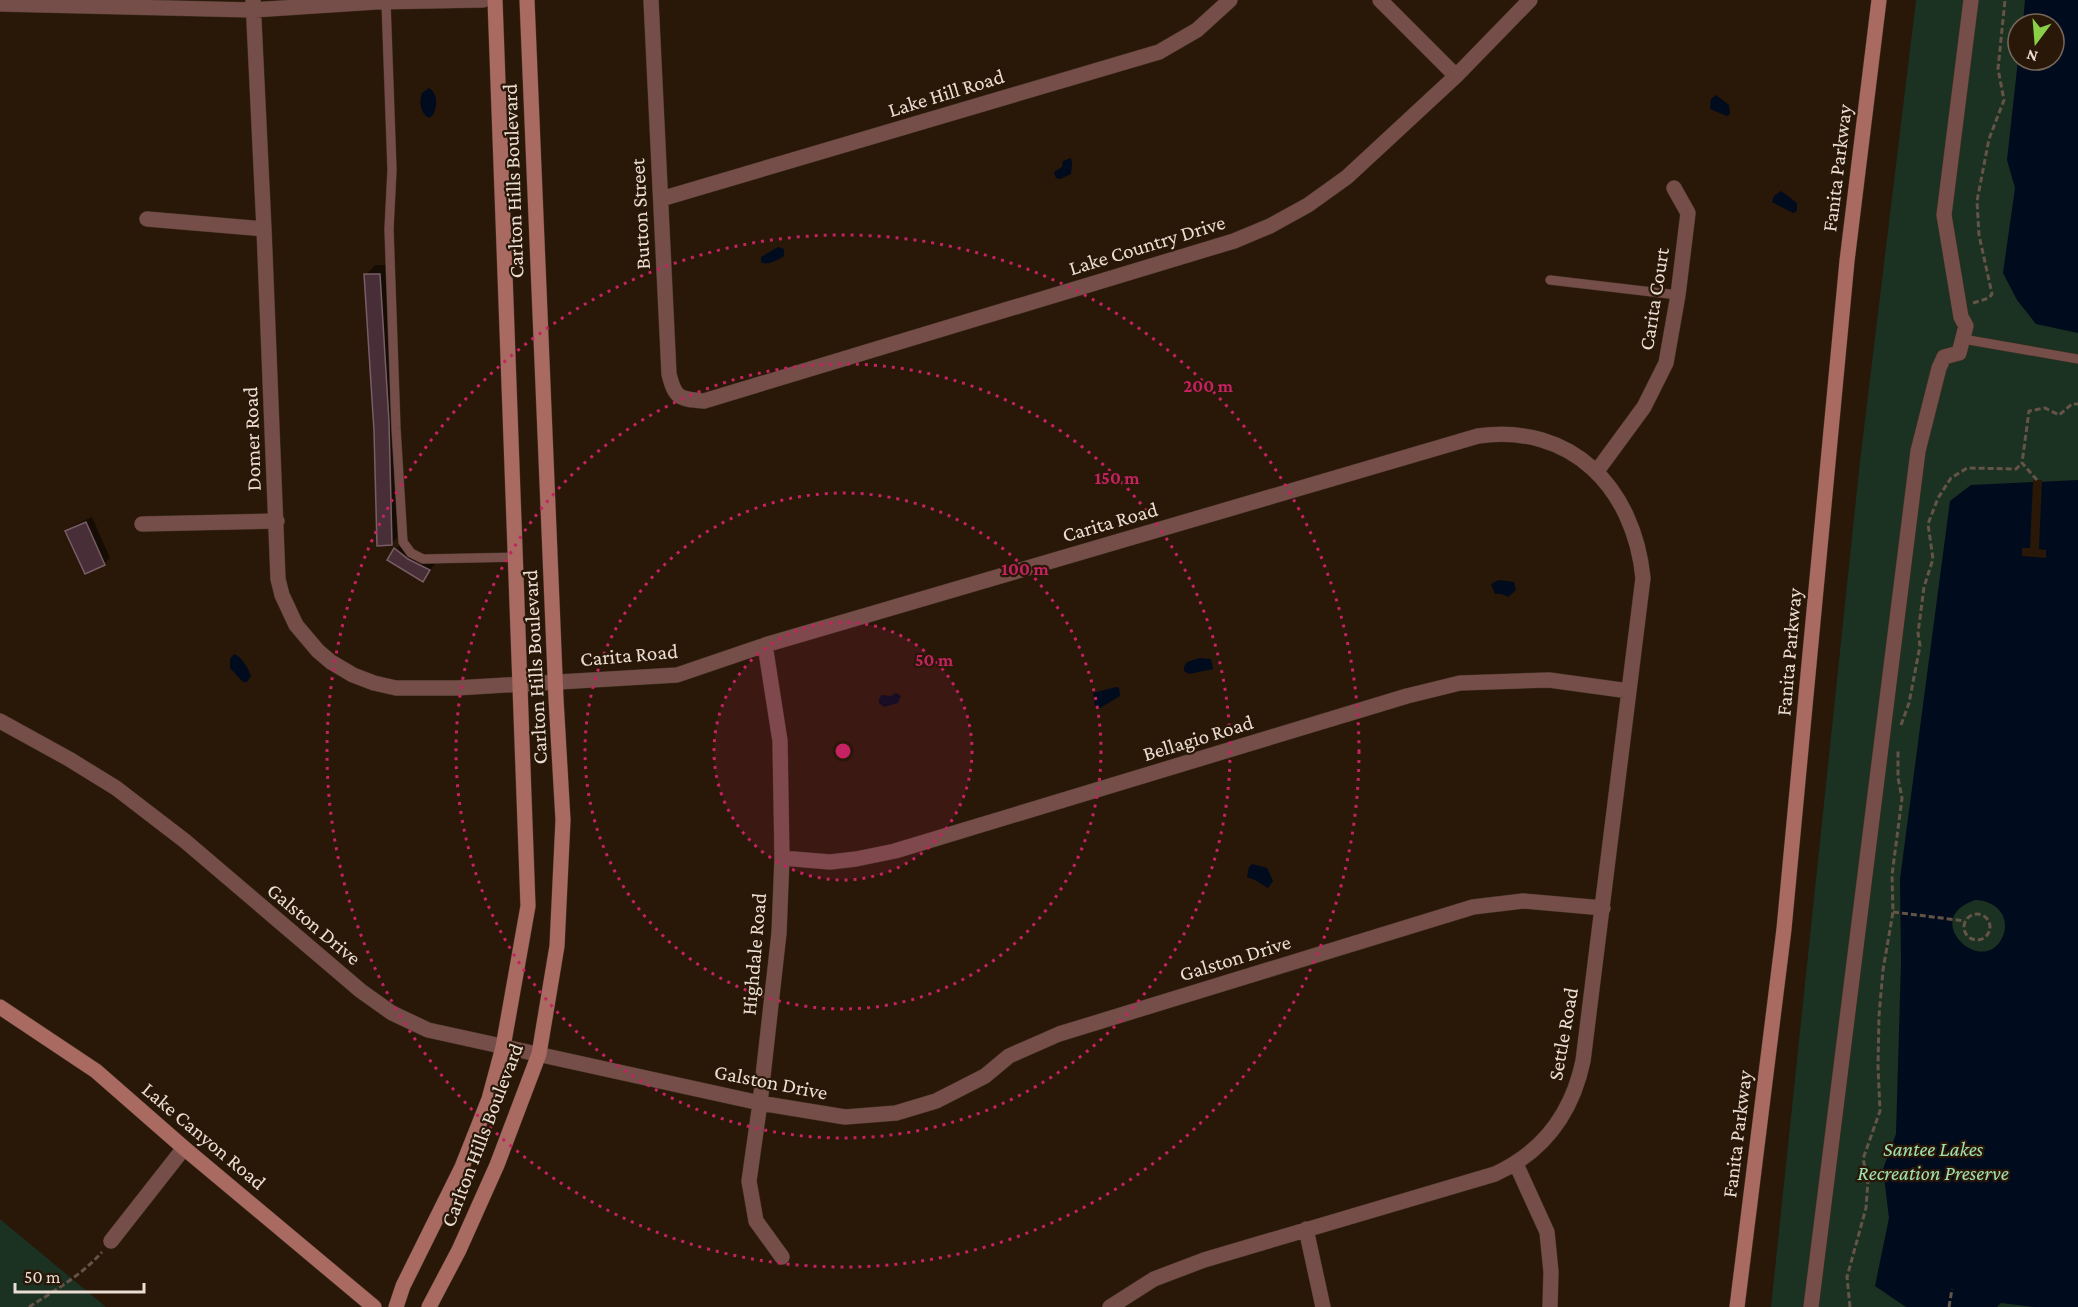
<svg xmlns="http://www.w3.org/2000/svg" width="2078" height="1307" font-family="'Crimson Pro',serif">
<rect width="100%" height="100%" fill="#291708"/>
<path fill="#1b3121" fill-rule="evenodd" d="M1916 0H2078V1307H1771L1860 461ZM2018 24H2054V60H2018Z
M0 1219 106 1307H0Z"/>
<path fill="#000b1d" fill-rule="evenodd" d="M2025 0H2078V333L2036 324 2017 300 2003 273 2015 188 2007 160 2018 60H2054V24H2023Z
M429 88C439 95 437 105 433 115L429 118C420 113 419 102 422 93Z
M1716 95 1729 105 1730 114 1727 116 1710 109 1711 99Z
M1071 158 1072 163 1071 174 1060 179 1056 178 1054 172 1062 167 1063 161Z
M1781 191 1797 203V211L1793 213 1772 202 1774 196Z
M778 247 784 249V256C777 260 769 266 761 262V257Z
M2078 480V1307H2035L2001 1303 1997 1307H1906L1875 1286 1889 1218 1883 1169 1896 1134 1901 962 1900 879 1950 501 1971 485ZM1975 900C1995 900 2011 916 2003 936 1984 980 1918 919 1975 900Z
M1499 580 1514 582 1516 590 1508 597 1502 594H1495L1491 584Z
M234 654C241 656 249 669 251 676L247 682H243L230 668V659Z
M1200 658 1211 659 1213 669 1189 674 1184 671V667L1187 662Z
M1116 687 1119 688 1120 696 1100 708 1095 706 1093 693Z
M896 693 901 696 898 703 884 707 879 703V699L882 695 891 696Z
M1252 864 1267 868 1273 881 1268 888 1255 880 1247 877 1249 867Z"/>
<path fill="#291708" d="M2033 480H2042L2039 549 2046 550V558L2022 556V548H2030Z"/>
<path fill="#0007" d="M375 265H389L401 534 391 544 375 431 366 275Z
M92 517 110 558 104 564 67 532 73 526Z
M401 543 414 553 435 564 422 580 413 565 415 563 397 548Z"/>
<path fill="#482f37" stroke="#785d66" stroke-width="1.5" d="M364 274H380L389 421 392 545 377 546 374 431Z
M86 522 105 565 85 574 65 531Z
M394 548 408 559 430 570 423 582 387 560Z"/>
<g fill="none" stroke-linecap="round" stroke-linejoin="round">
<defs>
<path id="lane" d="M386 2 392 170 389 229 396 428 403 542 411 553 423 559 516 557
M1550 280 1678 295
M1963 339 2078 359"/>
<path id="street" d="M253 0 264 229 278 579 282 595 296 625 318 651 331 662 353 675 374 683 396 688H456L677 675 765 645 1478 436C1572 423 1634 488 1643 578L1583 1061C1572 1113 1543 1152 1495 1174L1204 1260 1154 1279 1110 1307
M651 0 669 374C675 399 680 399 704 401L1234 241 1270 226 1308 205 1347 177 1456 76 1530 0
M1380 0 1456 76
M0 4 252 10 376 2 483 0
M661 199 1159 52 1197 30 1230 0
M147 219 264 229
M1597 471 1644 407 1666 363 1678 295 1688 213 1674 188
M142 524 277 521
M765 645 780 741 782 858 779 933 760 1103 749 1181 756 1221 782 1257
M0 721 69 759 116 788 185 841 361 991 392 1013 428 1030 760 1103 845 1117 896 1113 936 1101 985 1076 1009 1056 1059 1034 1473 907 1523 901 1603 908
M782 858 830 862 856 859 895 851 1407 696 1460 683 1549 680 1629 691
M1516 1164 1547 1232 1551 1272 1550 1307
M1306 1229 1323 1307
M111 1241 184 1148
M1811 1307 1918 451 1939 368 1944 357 1959 353 1966 326 1961 317 1944 215 1971 0"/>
<path id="secondary" d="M0 1007 96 1071 184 1148 374 1307
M396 1307 403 1286 462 1167 489 1099 503 1047 528 906 495 0
M429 1307 459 1250 497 1165 539 1054 557 946 563 820 556 699 527 0
M1737 1307 1784 929 1847 261 1879 0"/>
</defs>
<use href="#lane" stroke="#443325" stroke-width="10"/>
<use href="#street" stroke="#443325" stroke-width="16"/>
<use href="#secondary" stroke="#443325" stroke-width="16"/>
<path stroke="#645447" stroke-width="3" stroke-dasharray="6 3" stroke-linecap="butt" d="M1973 303 1989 298 1992 294 1979 235 1977 201 1989 139 2004 100 1998 69 2005 0
M2037 480 2022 463 2029 411 2045 408 2059 415 2072 404H2078
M1901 725 1909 703 1920 646 1918 633 1924 587 1933 559 1928 524 1938 498 1951 478 1967 468 2016 469 2022 463
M1893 912 1965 921
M1964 927a13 13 0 1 1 26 0a13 13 0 1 1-26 0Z
M29 1307C54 1291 82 1275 102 1252
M1850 1307 1847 1277 1866 1208 1868 1180 1863 1159 1880 1111 1878 1066 1879 1016 1883 970 1893 912 1892 875 1902 798 1898 778V749
M1949 1307 1952 1289"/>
<use href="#lane" stroke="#764e49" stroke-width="9"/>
<use href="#street" stroke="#764e49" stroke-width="15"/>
<use href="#secondary" stroke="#a96a62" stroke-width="15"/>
</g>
<circle cx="843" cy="751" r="129" fill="#c42261" fill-opacity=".12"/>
<g fill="none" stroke="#c42261" stroke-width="3" stroke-dasharray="3 6">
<circle cx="843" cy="751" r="129"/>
<circle cx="843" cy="751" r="258"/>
<circle cx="843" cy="751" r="387"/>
<circle cx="843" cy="751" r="516"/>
</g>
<g text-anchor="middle" stroke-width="4.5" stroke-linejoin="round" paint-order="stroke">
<g font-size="21" fill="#eaded4" stroke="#291708">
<text transform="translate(946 93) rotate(-17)" y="7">Lake Hill Road</text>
<text transform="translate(1837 168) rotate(-83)" y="7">Fanita Parkway</text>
<text transform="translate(513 181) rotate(-92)" y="7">Carlton Hills Boulevard</text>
<text transform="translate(640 214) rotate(-93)" y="7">Button Street</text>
<text transform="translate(1147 245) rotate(-17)" y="7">Lake Country Drive</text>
<text transform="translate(1654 299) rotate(-81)" y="7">Carita Court</text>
<text transform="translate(252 439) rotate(-92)" y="7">Domer Road</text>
<text transform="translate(1110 522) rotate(-16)" y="7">Carita Road</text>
<text transform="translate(1789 652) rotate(-85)" y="7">Fanita Parkway</text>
<text transform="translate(629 655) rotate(-5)" y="7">Carita Road</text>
<text transform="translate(535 667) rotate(-93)" y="7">Carlton Hills Boulevard</text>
<text transform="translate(1198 738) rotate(-17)" y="7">Bellagio Road</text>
<text transform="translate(314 924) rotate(40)" y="7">Galston Drive</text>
<text transform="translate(754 954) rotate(-85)" y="7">Highdale Road</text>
<text transform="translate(1235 958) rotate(-17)" y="7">Galston Drive</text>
<text transform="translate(1563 1034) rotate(-80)" y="7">Settle Road</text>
<text transform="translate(771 1082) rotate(11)" y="7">Galston Drive</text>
<text transform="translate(1737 1134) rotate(-83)" y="7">Fanita Parkway</text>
<text transform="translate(482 1135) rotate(-69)" y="7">Carlton Hills Boulevard</text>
<text transform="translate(204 1136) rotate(40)" y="7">Lake Canyon Road</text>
</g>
<g font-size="21" font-style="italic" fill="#a0e0b0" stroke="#291708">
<text x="1933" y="1156">Santee Lakes<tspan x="1933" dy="24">Recreation Preserve</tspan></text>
</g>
</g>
<circle cx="843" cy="751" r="9" fill="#c42261" stroke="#291708" stroke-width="3"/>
<g font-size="18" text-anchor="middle" font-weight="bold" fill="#c42261" stroke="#291708" stroke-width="4.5" stroke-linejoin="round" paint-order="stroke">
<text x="1208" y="392">200 m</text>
<text x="1117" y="484">150 m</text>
<text x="1025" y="575">100 m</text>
<text x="934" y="666">50 m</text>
</g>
<g transform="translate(2036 42) rotate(196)"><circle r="28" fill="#291708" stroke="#76675a" stroke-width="1.5"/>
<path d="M0-4.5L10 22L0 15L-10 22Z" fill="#89cf48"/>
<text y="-9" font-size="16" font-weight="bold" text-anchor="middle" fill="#eaded4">N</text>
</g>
<path d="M15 1283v9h129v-9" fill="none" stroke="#eaded4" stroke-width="3"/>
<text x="24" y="1283" font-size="18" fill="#eaded4" stroke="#291708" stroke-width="4.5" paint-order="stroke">50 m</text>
</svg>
